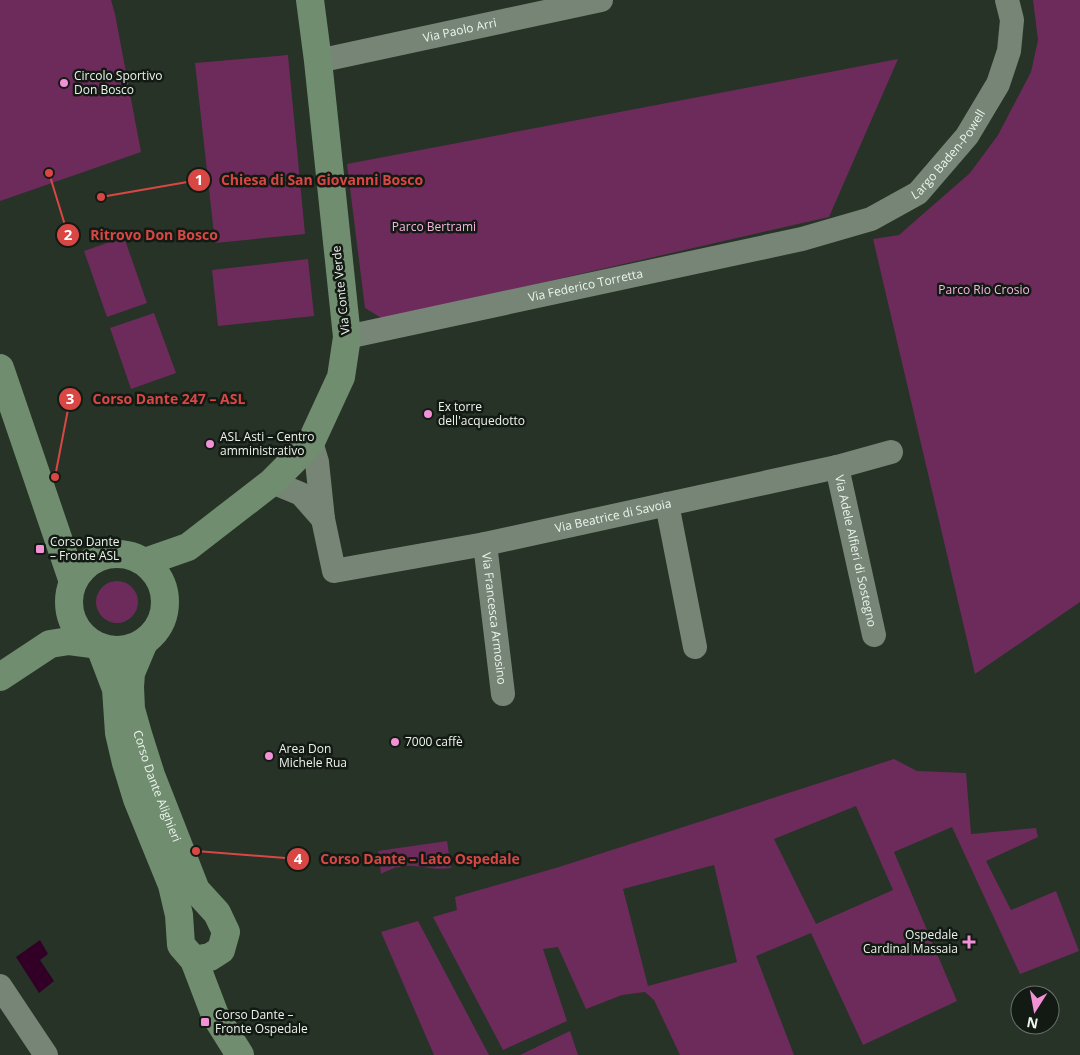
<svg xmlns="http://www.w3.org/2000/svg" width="1080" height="1055" font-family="'Open Sans',sans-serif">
<rect width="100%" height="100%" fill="#263326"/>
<path fill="#6d2b5c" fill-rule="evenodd" d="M0 0H111L115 14 141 152 0 201Z
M1033 0H1080V602L975 674 873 239 899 235 970 173 998 135 1031 72 1038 40Z
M288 55 305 234 215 243 195 63Z
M898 59 829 217 383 319 365 308 347 164Z
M124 237 147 303 107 317 84 251Z
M308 259 314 316 218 326 212 270Z
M154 313 176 373 131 389 110 328Z
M96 602a21 21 0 1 1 42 0a21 21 0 1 1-42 0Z
M894 759 917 771 966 773 971 834 1036 828 1038 837 986 861 1011 910 1056 891 1079 951 1020 974 952 827 894 852 957 1001 863 1045 811 933 756 956 794 1055H680L654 1000 645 992 622 995 586 1009 558 947 543 949 567 1021 503 1050 433 917 457 910 455 897 559 867ZM856 806 893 890 816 924 774 839ZM714 865 737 962 648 986 623 889Z
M447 841 451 868C422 872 412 857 381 874L378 851Z
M418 921 489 1055H434L381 932Z
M570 1031 578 1055H520Z"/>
<path fill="#320027" d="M40 940 48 954 40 960 54 981 39 993 16 957Z"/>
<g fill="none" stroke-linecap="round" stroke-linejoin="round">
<g stroke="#768576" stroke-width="24">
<path id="s1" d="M318 61 601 0"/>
<path id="s2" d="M347 337 802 239 871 219 918 193 967 136 998 84 1009 51 1012 20 1007 0"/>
<path id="s3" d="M311 442 317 462 323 519 334 571 485 544 837 467 891 452"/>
<path id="s4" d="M837 467 874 635"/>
<path d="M272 482 301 494 323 519"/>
<path d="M667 504 695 647"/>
<path id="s5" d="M485 544 503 694"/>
<path d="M0 986 46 1055"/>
</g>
<g stroke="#708d70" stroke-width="28">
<path d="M0 368 73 582"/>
<circle cx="117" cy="602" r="48"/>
<path d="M145 562 188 547 272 482 297 457 311 442 341 377 347 337 318 61 310 0"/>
<path id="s6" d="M144 642 131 673 130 687 131 709 138 734 151 775 196 890 217 913 226 932 221 950 210 957 194 960"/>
<path d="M100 647 116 689 119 733 126 763 137 799 172 885 179 915 181 945 194 960 215 1015 240 1055"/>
<path d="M0 677 50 644 69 641 92 644"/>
</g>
</g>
<g fill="#f391d6" stroke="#131913" stroke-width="2">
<circle cx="64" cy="83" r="5"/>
<circle cx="428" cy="414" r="5"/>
<circle cx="210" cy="444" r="5"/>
<rect x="35" y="544" width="10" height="10" rx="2.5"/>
<circle cx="395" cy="742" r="5"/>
<circle cx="269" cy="756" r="5"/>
<path d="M966.5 934.5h5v5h5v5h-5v5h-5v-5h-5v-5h5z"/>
<rect x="200" y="1017" width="10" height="10" rx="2.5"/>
</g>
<g text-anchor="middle" stroke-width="5" stroke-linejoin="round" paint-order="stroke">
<g font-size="12" fill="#ecf4ec" stroke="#131913">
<text dy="4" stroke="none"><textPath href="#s1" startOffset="145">Via Paolo Arri</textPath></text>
<text dy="4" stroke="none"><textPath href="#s2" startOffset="640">Largo Baden-Powell</textPath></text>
<text dy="4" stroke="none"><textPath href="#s2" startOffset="244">Via Federico Torretta</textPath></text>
<text transform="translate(341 290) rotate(-96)" y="4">Via Conte Verde</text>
<text dy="4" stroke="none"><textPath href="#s3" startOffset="416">Via Beatrice di Savoia</textPath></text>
<text dy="4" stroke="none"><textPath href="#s4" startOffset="86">Via Adele Alfieri di Sostegno</textPath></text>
<text dy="4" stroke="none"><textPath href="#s5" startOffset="75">Via Francesca Armosino</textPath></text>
<text dy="4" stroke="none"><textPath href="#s6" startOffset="151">Corso Dante Alighieri</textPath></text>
</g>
<g font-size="12" fill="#ecf4ec" stroke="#131913" text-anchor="start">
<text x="74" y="80">Circolo Sportivo<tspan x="74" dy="14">Don Bosco</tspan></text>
<text x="438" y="411">Ex torre<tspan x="438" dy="14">dell'acquedotto</tspan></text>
<text x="220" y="441">ASL Asti – Centro<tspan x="220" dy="14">amministrativo</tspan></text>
<text x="50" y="546">Corso Dante<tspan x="50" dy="14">– Fronte ASL</tspan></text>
<text x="405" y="746">7000 caffè</text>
<text x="279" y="753">Area Don<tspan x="279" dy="14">Michele Rua</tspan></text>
<text x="958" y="939" text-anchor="end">Ospedale<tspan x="958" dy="14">Cardinal Massaia</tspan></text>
<text x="215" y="1019">Corso Dante –<tspan x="215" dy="14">Fronte Ospedale</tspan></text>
</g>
<g font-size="12" fill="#f7b8e2" stroke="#131913">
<text x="434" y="231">Parco Bertrami</text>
<text x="984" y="294">Parco Rio Crosio</text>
</g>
</g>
<path fill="none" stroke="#d94745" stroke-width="2" d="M101 197L199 180M49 173L68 235M55 477L70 399M196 851L298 859"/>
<g fill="#d94745" stroke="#131913" stroke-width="2">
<circle cx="101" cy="197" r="5"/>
<circle cx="49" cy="173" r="5"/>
<circle cx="55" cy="477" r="5"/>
<circle cx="196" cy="851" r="5"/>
<circle cx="199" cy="180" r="12"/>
<circle cx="68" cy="235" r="12"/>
<circle cx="70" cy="399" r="12"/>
<circle cx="298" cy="859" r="12"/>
</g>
<g font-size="15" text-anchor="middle" font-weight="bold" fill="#fff">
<text x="199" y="185">1</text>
<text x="68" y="240">2</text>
<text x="70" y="404">3</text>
<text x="298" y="864">4</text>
</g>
<g font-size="14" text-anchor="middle" font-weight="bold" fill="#d94745" stroke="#131913" stroke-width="5" stroke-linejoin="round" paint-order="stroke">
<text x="322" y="185">Chiesa di San Giovanni Bosco</text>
<text x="154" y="240">Ritrovo Don Bosco</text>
<text x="169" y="404">Corso Dante 247 – ASL</text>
<text x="420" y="864">Corso Dante – Lato Ospedale</text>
</g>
<g transform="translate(1035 1010) rotate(191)"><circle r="24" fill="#131913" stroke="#6a716a"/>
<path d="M0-4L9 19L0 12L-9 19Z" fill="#f391d6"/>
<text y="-8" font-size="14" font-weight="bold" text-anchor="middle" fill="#ecf4ec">N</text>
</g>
</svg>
